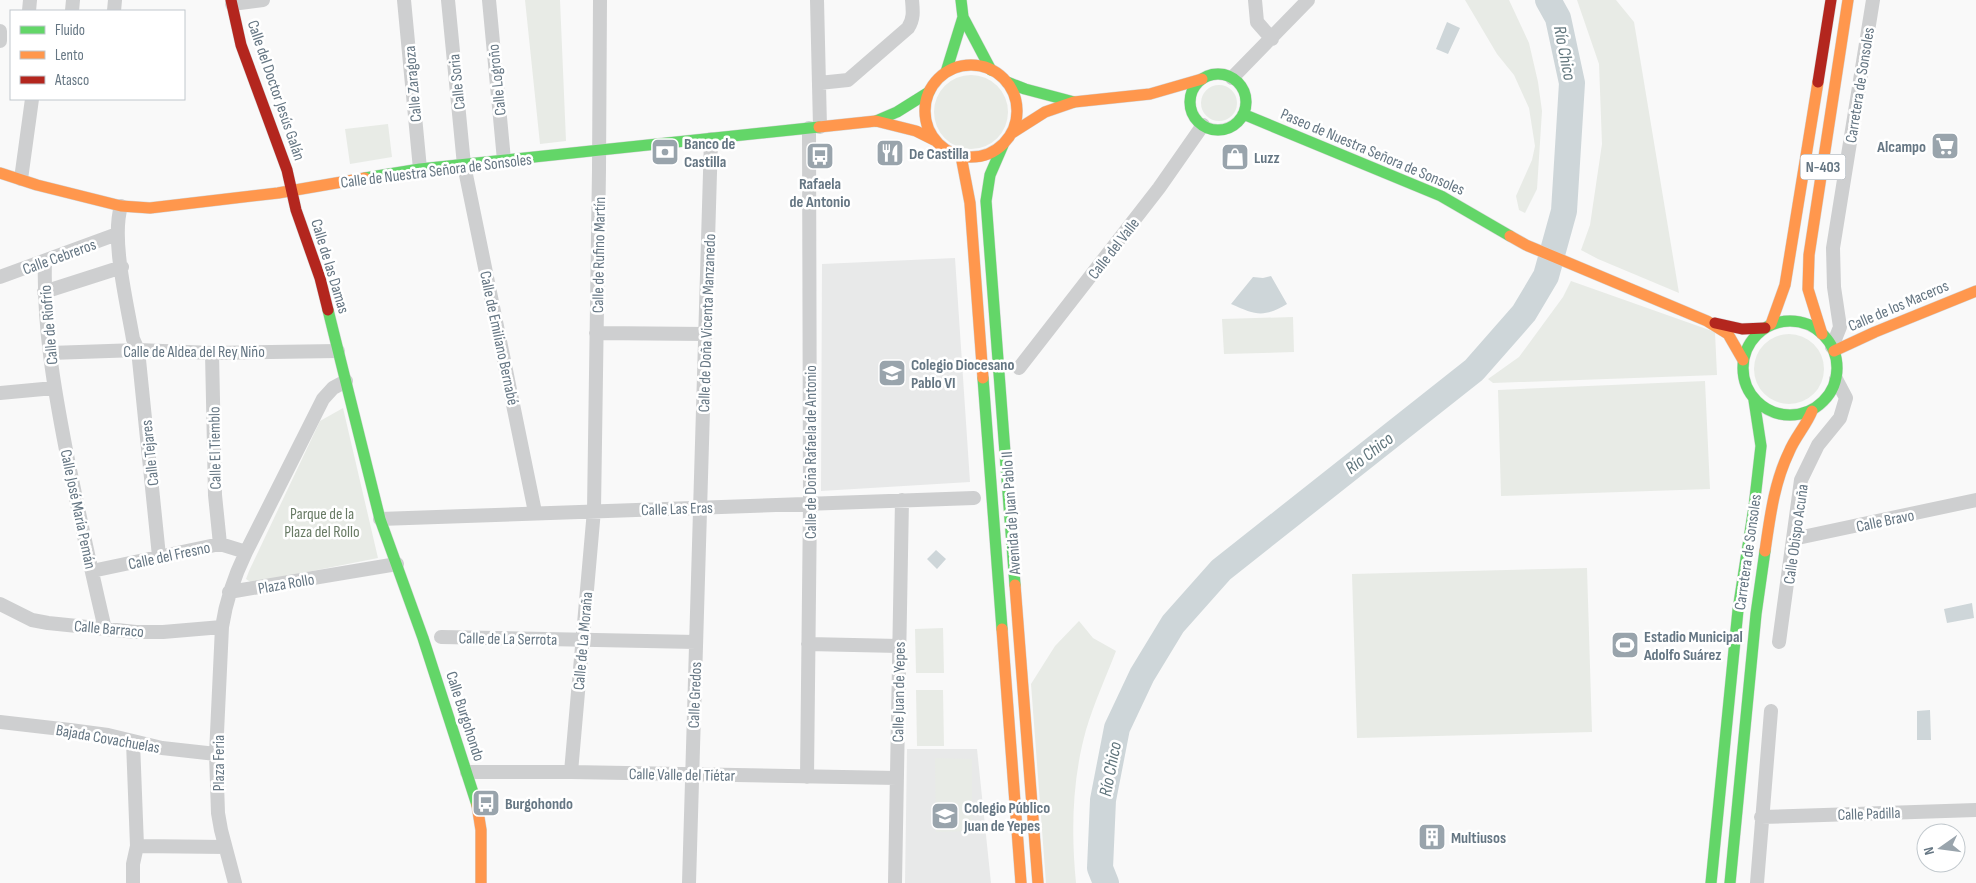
<svg xmlns="http://www.w3.org/2000/svg" width="1976" height="883" font-family="'Sofia Sans Condensed',sans-serif">
<rect width="100%" height="100%" fill="#f9f9f9"/>
<path fill="#e8e9e9" d="M955 258 970 482 821 491 822 264Z
M907 749H977L991 883H905Z"/>
<path fill="#e8ebe6" d="M525 0H560L566 141 540 144Z
M1465 0H1509L1529 43 1538 82 1542 111 1537 189 1525 213 1519 210 1516 196 1532 160 1535 146 1529 108 1514 75 1497 54Z
M1577 0H1616L1634 22 1679 293 1598 259 1581 250 1590 225 1602 144 1599 64Z
M934 112a37 37 0 1 1 74 0a37 37 0 1 1-74 0Z
M1201 103a18 18 0 1 1 36 0a18 18 0 1 1-36 0Z
M388 124 392 157 350 164 345 129Z
M1571 281 1715 332 1717 375 1493 383 1488 379 1519 357 1563 297Z
M1293 317 1294 352 1224 354 1222 319Z
M1754 369a35 35 0 1 1 70 0a35 35 0 1 1-70 0Z
M1705 381 1710 489 1501 496 1498 390Z
M343 408 378 558 252 583 246 579 249 571 320 421Z
M1587 568 1592 732 1357 738 1352 574Z
M1079 621 1093 638 1116 651C1106 677 1094 703 1086 730 1072 780 1071 832 1076 883H1046L1031 684 1055 646Z
M943 628 944 673H916L915 629Z
M916 690H943L944 746H917Z
M935 758 972 759V831L936 832Z"/>
<path fill="#ced6d9" d="M1447 22 1460 28 1448 54 1436 49Z
M1271 276 1287 304C1263 318 1256 315 1231 304L1253 277 1263 278Z
M936 550 946 559 937 569 927 559Z
M1972 603 1974 618 1947 623 1944 609Z
M1930 710 1931 740H1917V711Z"/>
<g fill="none" stroke-linecap="round" stroke-linejoin="round">
<path stroke="#ced6d9" stroke-width="26" d="M1106 883 1100 868 1103 800 1117 728 1142 675 1173 624 1221 570 1474 370 1524 313 1546 276 1564 211 1572 83 1558 18 1548 0"/>
<defs>
<path id="fast" d="M961 0 963 17 991 70
M946 72 963 17
M1190 102a28 28 0 1 1 56 0a28 28 0 1 1-56 0Z
M1007 82 1025 89 1074 102
M1243 114 1441 196 1510 236
M876 121 897 112 929 92
M1003 145 990 175 986 201 1015 585
M365 178 420 169 819 127
M328 310 380 519 423 638 477 805
M1743 368a47 47 0 1 1 94 0a47 47 0 1 1-94 0Z
M983 378 1002 629
M1711 883 1738 610 1754 507 1761 446 1754 400
M1730 883 1756 614 1765 551"/>
<path id="slow" d="M925 111a46 46 0 1 1 92 0a46 46 0 1 1-92 0Z
M819 127 876 121 916 131 936 141
M1012 133 1045 112 1074 102 1150 94 1202 79
M961 156 970 203 983 378
M0 173 37 185 121 206 150 208 278 193 365 178
M1510 236 1526 245 1707 321 1728 334 1743 360
M1771 324 1785 285 1818 82
M1822 334 1808 289 1809 255 1848 0
M1834 351 1875 332 1976 291
M1765 551C1770 517 1774 483 1789 452 1795 437 1806 426 1812 411
M1015 585 1038 883
M1002 629 1021 883
M477 805 481 830V883"/>
<path id="jam" d="M231 0 241 45 287 170 296 210 320 278 328 310
M1818 82 1831 0
M1715 323 1742 329 1765 328"/>
</defs>
<use href="#fast" stroke="#d5d6d7" stroke-width="12"/>
<use href="#slow" stroke="#d5d6d7" stroke-width="12"/>
<use href="#jam" stroke="#d5d6d7" stroke-width="12"/>
<path stroke="#cecfd0" stroke-width="14" d="M404 0 420 169
M448 0 464 165 535 512
M489 0 504 160
M817 0 820 127
M1255 0 1257 22 1272 39
M232 4 263 0
M29 11 30 0
M72 11 73 0
M114 11 115 0
M0 31V41
M1232 78 1308 0
M819 83 848 80 908 28C914 19 913 11 912 0
M21 179 32 99
M121 206C111 240 127 303 133 339L138 350 159 556
M45 261C43 325 54 388 66 450 78 510 91 569 105 629
M0 277 117 234
M44 292 122 267
M596 333 706 334
M1832 347 1840 327 1834 287 1833 248 1873 0
M50 353 138 350 212 353 338 351
M212 353 215 495 220 544
M1019 368 1159 188 1203 125
M0 393 54 388
M380 519 974 498
M1793 539 1976 500
M92 571 220 544 246 552
M229 592 397 564
M0 604 32 620 48 623 136 632H163L222 627
M441 637 696 642
M1779 642 1801 480 1818 445 1840 418 1846 398 1836 379
M808 644 899 646
M0 722 70 730 108 735 162 748 216 754
M467 772H571L897 778
M571 772 594 510 599 170 600 0
M807 777 810 503 809 128
M1761 817 1976 810
M137 846 225 847
M133 883V864L137 846 133 742
M235 883 221 830 218 813 216 754 222 627C226 600 234 577 246 552L323 399 333 388 346 381
M689 883 711 139
M895 883 902 500
M1757 883 1771 711"/>
<use href="#fast" stroke="#63d668" stroke-width="11"/>
<use href="#slow" stroke="#ff974d" stroke-width="11"/>
<use href="#jam" stroke="#b3261e" stroke-width="11"/>
</g>
<defs>
<symbol id="supermarket-square" viewBox="-11 -11 22 22"><rect x="-9" y="-9" width="18" height="18" rx="4" fill="#99a4ac" stroke="#fff"/><path d="M-6-5.5h2.5l.6 2H6L4.5 2H-2.5L-4.4-4H-6ZM-1.5 3.2a1.3 1.3 0 1 0 .1 0ZM3 3.2a1.3 1.3 0 1 0 .1 0Z" fill="#fff"/></symbol>
<symbol id="bank-square" viewBox="-11 -11 22 22"><rect x="-9" y="-9" width="18" height="18" rx="4" fill="#99a4ac" stroke="#fff"/><path d="M-6-4H6V4H-6ZM0-2.3a2.3 2.3 0 1 0 0 4.6a2.3 2.3 0 1 0 0-4.6Z" fill="#fff"/></symbol>
<symbol id="restaurant-square" viewBox="-11 -11 22 22"><rect x="-9" y="-9" width="18" height="18" rx="4" fill="#99a4ac" stroke="#fff"/><path d="M-5-6h1v4h1v-4h1v4h1v-4h1v5L-1.5 .5V6h-2V.5L-5-1ZM5-6V6H3V1.5H1.5Q1.5-4 5-6Z" fill="#fff"/></symbol>
<symbol id="bus-square" viewBox="-11 -11 22 22"><rect x="-9" y="-9" width="18" height="18" rx="4" fill="#99a4ac" stroke="#fff"/><path d="M-5-6H5V4H4V6H2V4H-2V6H-4V4H-5ZM-3.5-4V0h7V-4ZM-3.5 1.2v1.5H-2V1.2ZM2 1.2v1.5H3.5V1.2Z" fill="#fff"/></symbol>
<symbol id="shop-square" viewBox="-11 -11 22 22"><rect x="-9" y="-9" width="18" height="18" rx="4" fill="#99a4ac" stroke="#fff"/><path d="M-5-2.5h2.3a2.7 3.5 0 0 1 5.4 0H5L5.5 6h-11ZM-1.5-2.5h3a1.5 2.3 0 0 0-3 0Z" fill="#fff"/></symbol>
<symbol id="school-square" viewBox="-11 -11 22 22"><rect x="-9" y="-9" width="18" height="18" rx="4" fill="#99a4ac" stroke="#fff"/><path d="M0-5L7-2L0 1L-7-2ZM-4 1L0 2.5L4 1V4Q0 6-4 4Z" fill="#fff"/></symbol>
<symbol id="stadium-square" viewBox="-11 -11 22 22"><rect x="-9" y="-9" width="18" height="18" rx="4" fill="#99a4ac" stroke="#fff"/><path d="M0-5a6.5 5 0 1 0 0 10a6.5 5 0 1 0 0-10ZM-3.5-1.8h7v3.6h-7Z" fill="#fff"/></symbol>
<symbol id="building-square" viewBox="-11 -11 22 22"><rect x="-9" y="-9" width="18" height="18" rx="4" fill="#99a4ac" stroke="#fff"/><path d="M-4-6H4V6H1V3H-1V6H-4ZM-2.5-4.3h1.7v1.8h-1.7ZM.8-4.3h1.7v1.8H.8ZM-2.5-1h1.7V.8h-1.7ZM.8-1h1.7V.8H.8Z" fill="#fff"/></symbol>
</defs>
<g fill-rule="evenodd">
<use href="#supermarket-square" x="1929" y="130" width="32" height="32"/>
<use href="#bank-square" x="649" y="136" width="32" height="32"/>
<use href="#restaurant-square" x="874" y="137" width="32" height="32"/>
<use href="#bus-square" x="804" y="140" width="32" height="32"/>
<use href="#shop-square" x="1219" y="141" width="32" height="32"/>
<use href="#school-square" x="876" y="357" width="32" height="32"/>
<use href="#stadium-square" x="1609" y="629" width="32" height="32"/>
<use href="#bus-square" x="470" y="787" width="32" height="32"/>
<use href="#school-square" x="929" y="800" width="32" height="32"/>
<use href="#building-square" x="1416" y="821" width="32" height="32"/>
</g>
<g text-anchor="middle" stroke-width="5" stroke-linejoin="round" paint-order="stroke">
<rect fill="#fff" stroke="#939fa8" stroke-width="1" x="1800.5" y="154.5" width="45" height="25" rx="4"/>
<g font-size="15" font-weight="bold" fill="#657683">
<text x="1823" y="172">N-403</text>
</g>
<g font-size="16" fill="#657683" stroke="#fff">
<text transform="translate(496 80) rotate(-96)" y="6">Calle Logroño</text>
<text transform="translate(456 82) rotate(-96)" y="6">Calle Soria</text>
<text transform="translate(412 84) rotate(-95)" y="6">Calle Zaragoza</text>
<text transform="translate(1859 85) rotate(-81)" y="6">Carretera de Sonsoles</text>
<text transform="translate(277 90) rotate(71)" y="6">Calle del Doctor Jesús Galán</text>
<text transform="translate(1373 151) rotate(23)" y="6">Paseo de Nuestra Señora de Sonsoles</text>
<text transform="translate(436 170) rotate(-7)" y="6">Calle de Nuestra Señora de Sonsoles</text>
<text transform="translate(1113 248) rotate(-52)" y="6">Calle del Valle</text>
<text transform="translate(598 255) rotate(-89)" y="6">Calle de Rufino Martín</text>
<text transform="translate(59 256) rotate(-20)" y="6">Calle Cebreros</text>
<text transform="translate(331 266) rotate(73)" y="6">Calle de las Damas</text>
<text transform="translate(1898 305) rotate(-23)" y="6">Calle de los Maceros</text>
<text transform="translate(706 323) rotate(-88)" y="6">Calle de Doña Vicenta Manzanedo</text>
<text transform="translate(48 325) rotate(-95)" y="6">Calle de Riofrío</text>
<text transform="translate(500 338) rotate(78)" y="6">Calle de Emiliano Bernabé</text>
<text x="194" y="357">Calle de Aldea del Rey Niño</text>
<text transform="translate(214 448) rotate(-91)" y="6">Calle El Tiemblo</text>
<text transform="translate(810 452) rotate(-90)" y="6">Calle de Doña Rafaela de Antonio</text>
<text transform="translate(149 453) rotate(-96)" y="6">Calle Tejares</text>
<text transform="translate(677 508) rotate(-2)" y="6">Calle Las Eras</text>
<text transform="translate(79 509) rotate(78)" y="6">Calle José María Pemán</text>
<text transform="translate(1010 513) rotate(-94)" y="6">Avenida de Juan Pablo II</text>
<text transform="translate(1885 520) rotate(-12)" y="6">Calle Bravo</text>
<text transform="translate(1795 534) rotate(-82)" y="6">Calle Obispo Acuña</text>
<text transform="translate(1747 552) rotate(-82)" y="6">Carretera de Sonsoles</text>
<text transform="translate(169 555) rotate(-12)" y="6">Calle del Fresno</text>
<text transform="translate(286 583) rotate(-10)" y="6">Plaza Rollo</text>
<text transform="translate(109 628) rotate(5)" y="6">Calle Barraco</text>
<text transform="translate(508 638) rotate(1)" y="6">Calle de La Serrota</text>
<text transform="translate(582 641) rotate(-85)" y="6">Calle de La Moraña</text>
<text transform="translate(898 692) rotate(-89)" y="6">Calle Juan de Yepes</text>
<text transform="translate(694 695) rotate(-88)" y="6">Calle Gredos</text>
<text transform="translate(466 716) rotate(72)" y="6">Calle Burgohondo</text>
<text transform="translate(108 738) rotate(10)" y="6">Bajada Covachuelas</text>
<text transform="translate(218 763) rotate(-90)" y="6">Plaza Feria</text>
<text transform="translate(682 774) rotate(1)" y="6">Calle Valle del Tiétar</text>
<text transform="translate(1869 813) rotate(-2)" y="6">Calle Padilla</text>
</g>
<g font-size="16" font-weight="bold" fill="#657683" stroke="#fff" text-anchor="start">
<text x="684" y="149">Banco de<tspan x="684" dy="18">Castilla</tspan></text>
<text x="1926" y="152" text-anchor="end">Alcampo</text>
<text x="909" y="159">De Castilla</text>
<text x="1254" y="163">Luzz</text>
<text x="820" y="189" text-anchor="middle">Rafaela<tspan x="820" dy="18">de Antonio</tspan></text>
<text x="911" y="370">Colegio Diocesano<tspan x="911" dy="18">Pablo VI</tspan></text>
<text x="1644" y="642">Estadio Municipal<tspan x="1644" dy="18">Adolfo Suárez</tspan></text>
<text x="505" y="809">Burgohondo</text>
<text x="964" y="813">Colegio Público<tspan x="964" dy="18">Juan de Yepes</tspan></text>
<text x="1451" y="843">Multiusos</text>
</g>
<g font-size="16" fill="#687a64" stroke="#fff">
<text x="322" y="519">Parque de la<tspan x="322" dy="18">Plaza del Rollo</tspan></text>
</g>
<g font-size="18" font-style="italic" fill="#60757c" stroke="#fff">
<text transform="translate(1565 53) rotate(79)" y="6">Río Chico</text>
<text transform="translate(1369 453) rotate(-38)" y="6">Río Chico</text>
<text transform="translate(1110 769) rotate(-79)" y="6">Río Chico</text>
</g>
</g>
<rect x="10" y="10" width="175" height="90" fill="#ffffff" stroke="#c1c8cd"/>
<rect x="20" y="26" width="25" height="8" fill="#63d668" stroke="#c1c8cd"/>
<text x="55" y="35" font-size="15" fill="#657683">Fluido</text>
<rect x="20" y="51" width="25" height="8" fill="#ff974d" stroke="#c1c8cd"/>
<text x="55" y="60" font-size="15" fill="#657683">Lento</text>
<rect x="20" y="76" width="25" height="8" fill="#b3261e" stroke="#c1c8cd"/>
<text x="55" y="85" font-size="15" fill="#657683">Atasco</text>
<g transform="translate(1941 848) rotate(256)"><circle r="24" fill="#ffffff" stroke="#c1c8cd"/>
<path d="M0-4L9 19L0 12L-9 19Z" fill="#99a4ac"/>
<text y="-8" font-size="14" font-weight="bold" text-anchor="middle" fill="#657683">N</text>
</g>
</svg>
